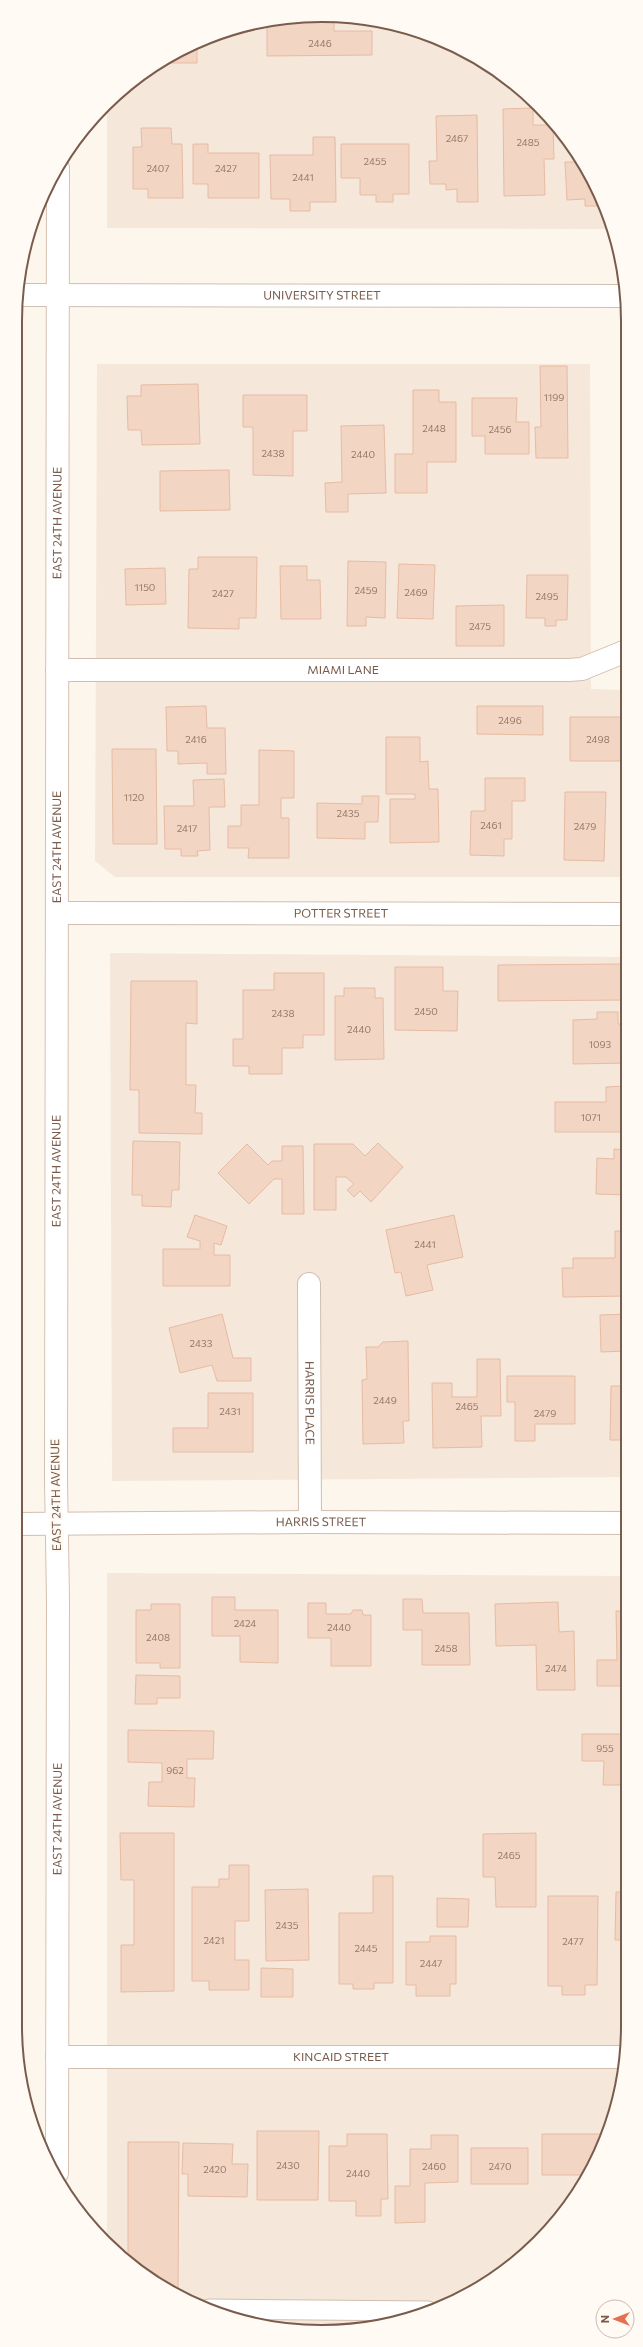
<svg xmlns="http://www.w3.org/2000/svg" width="643" height="2347" font-family="Commissioner,sans-serif">
<rect width="100%" height="100%" fill="#fdf6ec"/>
<path fill="#f5e8da" d="M321 15 381 21 475 56 552 119 596 186 609 229 107 228V103L151 67 204 38 261 21Z
M97 364H590L591 689 626 690V877H115L95 861Z
M110 953 626 957 627 1477 112 1481Z
M107 1573 627 1576 628 2025 622 2085 605 2143 576 2196 508 2269 457 2300 401 2321 301 2331 242 2321 186 2300 135 2269 107 2243Z"/>
<path fill="#f3d5c3" stroke="#e6bba3" d="M321 15 334 16V31H372V55L267 56V20L301 19V17Z
M197 42V63H164V60Z
M533 108V125H553L554 159H544L545 195 504 196 503 109Z
M477 115 478 202H457V189L446 190V184H430L429 161H437L436 116Z
M141 128H171L172 144H182L183 198H148V189H133V147H142Z
M313 137H335L336 202H310V211H290V199H271L270 155H313Z
M193 144H208V153H259V198H208V184H193Z
M341 144H409V194H393V202H376V195H360V178H341Z
M565 162H580L596 186 602 206H585V199L567 200Z
M540 366H567L568 458H536L535 427H541Z
M198 384 200 444 142 445 141 430H128L127 396H141V385Z
M413 390H439V402H456V462H427V493H395V454H413Z
M243 395H307V431H293V476L253 475V427H243Z
M472 398H517L516 422H529V454H485V436H472Z
M384 425 386 493 348 494V512H326L325 483 342 482 341 426Z
M229 470 230 510 160 511V471Z
M198 557H257L256 618H239V629L188 628 189 569H198Z
M348 561 386 562 385 618 366 617V626H347Z
M399 564 435 565 433 619 397 618Z
M280 566H307V580H320L321 619H281Z
M165 568 166 604 126 605 125 569Z
M527 575H568L567 620H556V626H545V618H526Z
M504 605V646H456V606Z
M206 706 207 728H225L226 774H207V763L178 764V751H167L166 707Z
M477 706H543V735L477 734Z
M570 717H626V761H570Z
M386 737H420V762L428 761 429 789H438L439 842 390 843V799H415V794H386Z
M112 749H156L157 844H113Z
M259 750 294 751V798H281V818H289V858H248L249 848H228V826H241V805H259Z
M485 778H525V801H512V839H504V856L470 855 471 811H485Z
M224 779 225 807H209L210 850 197 851 198 856H181V849H165L164 806H194L193 780Z
M565 792H606L604 861 564 860Z
M362 796H379L378 822H365V839L317 838V803L362 804Z
M624 813H626V849H624Z
M626 964V1000L498 1001V965Z
M395 967H443V991H458L457 1031 395 1030Z
M274 973H324V1035H303V1048H282V1074H249V1066H233V1039H243V990H274Z
M131 981H197V1024L186 1023V1085H196L195 1113H202V1134L139 1133V1090H130Z
M344 988H375V998H383L384 1059 335 1060V996H344Z
M597 1012H618V1024H627V1063L573 1064V1020L597 1019Z
M627 1086V1132H555V1102H606V1087Z
M133 1141 180 1142 179 1190H172L171 1207 142 1206V1195H132Z
M378 1143 403 1167 371 1202 360 1191 354 1197 347 1190 354 1184 346 1177H336V1210H314V1144H353L365 1156Z
M247 1144 268 1165 272 1161H282V1146H303L304 1214H282V1179H274L249 1204 218 1173Z
M614 1149 627 1150V1195L596 1194 597 1158 614 1159Z
M195 1215 227 1226 221 1245 214 1243V1255H230V1286H163V1249H200V1241L187 1237Z
M454 1215 463 1257 427 1265 433 1290 406 1296 401 1272 395 1273 386 1230Z
M615 1231H627V1296L563 1297 562 1268H573V1258H615Z
M222 1314 233 1358H251V1381H217L212 1365 180 1373 169 1328Z
M627 1314V1351L601 1352 600 1315Z
M408 1341 409 1421H403L404 1443 363 1444 362 1380 367 1379 366 1347H378L383 1342Z
M622 1352H627V1373H621Z
M477 1359H500L501 1416H481L482 1447 433 1448 432 1383H452V1397H477Z
M507 1376H575V1424H535V1441H515V1402H507Z
M611 1386H627V1451H623V1440H610Z
M208 1393H253V1452H173V1428H208Z
M212 1597H235V1610H278V1663L240 1662V1636H212Z
M403 1599H422L423 1613H469L470 1665H422V1630H403Z
M558 1602 559 1632 574 1631 575 1690H537L536 1645 496 1646 495 1604Z
M308 1603H326V1614H351L353 1610H362L363 1615H371V1666H331V1638H308Z
M151 1604H180V1668H160V1663H136V1610H151Z
M616 1611H627V1686H597V1660H617Z
M136 1675 180 1676V1698H157V1704H135Z
M128 1730 214 1731 213 1759H187V1778H195L194 1807 148 1806 149 1782H162V1763L128 1762Z
M582 1734H628V1785H603L604 1761H582Z
M120 1833H174V1991L121 1992V1945H134V1880H121Z
M536 1833V1907H496L495 1877H483V1834Z
M229 1865H249V1921H235V1960H249V1990H209V1981H192V1887H219V1879H229Z
M373 1876H393V1983H374V1989H353V1984H339V1913H373Z
M308 1889 309 1960 266 1961 265 1890Z
M616 1892H628V1940H615Z
M548 1896H598L597 1985H585V1995H562V1986H548Z
M437 1898 469 1899 468 1927H437Z
M430 1936H456V1984H450V1996H416V1985H406V1942H430Z
M261 1968 293 1969V1997H261Z
M257 2131H319L318 2200H257Z
M347 2134H387L388 2199H381V2216H356V2201H329V2146H347Z
M542 2134H607L587 2175H542Z
M431 2135H458V2182L425 2183V2222L395 2223V2186H410V2149H431Z
M128 2142H179L178 2295 128 2262Z
M183 2143 233 2144 232 2164H248L247 2197 188 2196V2174H182Z
M471 2148H528V2184H471Z"/>
<g fill="none" stroke-linecap="round" stroke-linejoin="round">
<defs>
<path id="lane" d="M209 2309 428 2311"/>
<g id="street">
<path id="s1" d="M18 295 625 296"/>
<path id="s2" d="M57 670H569L582 669 626 651"/>
<path id="s3" d="M57 913 626 914"/>
<path id="s4" d="M309 1284 310 1522"/>
<path id="s5" d="M15 1524 310 1522 627 1523"/>
<path id="s6" d="M57 2057H625"/>
</g>
<g id="secondary">
<path id="s7" d="M57 2173 58 1600 56 1480 58 168"/>
</g>
</defs>
<use href="#lane" stroke="#d1beb0" stroke-width="21"/>
<use href="#street" stroke="#d1beb0" stroke-width="24"/>
<use href="#secondary" stroke="#d6c0b0" stroke-width="24"/>
<use href="#lane" stroke="#fff" stroke-width="19"/>
<use href="#street" stroke="#fff" stroke-width="22"/>
<use href="#secondary" stroke="#fff" stroke-width="22"/>
</g>
<g text-anchor="middle" stroke-width="4" stroke-linejoin="round" paint-order="stroke">
<g font-size="10" fill="#987a6a">
<text x="320" y="47">2446</text>
<text x="457" y="142">2467</text>
<text x="528" y="146">2485</text>
<text x="375" y="165">2455</text>
<text x="158" y="172">2407</text>
<text x="226" y="172">2427</text>
<text x="303" y="181">2441</text>
<text x="554" y="401">1199</text>
<text x="434" y="432">2448</text>
<text x="500" y="433">2456</text>
<text x="273" y="457">2438</text>
<text x="363" y="458">2440</text>
<text x="145" y="591">1150</text>
<text x="366" y="594">2459</text>
<text x="416" y="596">2469</text>
<text x="223" y="597">2427</text>
<text x="547" y="600">2495</text>
<text x="480" y="630">2475</text>
<text x="510" y="724">2496</text>
<text x="196" y="743">2416</text>
<text x="598" y="743">2498</text>
<text x="134" y="801">1120</text>
<text x="348" y="817">2435</text>
<text x="491" y="829">2461</text>
<text x="585" y="830">2479</text>
<text x="187" y="832">2417</text>
<text x="426" y="1015">2450</text>
<text x="283" y="1017">2438</text>
<text x="359" y="1033">2440</text>
<text x="600" y="1048">1093</text>
<text x="591" y="1121">1071</text>
<text x="425" y="1248">2441</text>
<text x="201" y="1347">2433</text>
<text x="385" y="1404">2449</text>
<text x="467" y="1410">2465</text>
<text x="230" y="1415">2431</text>
<text x="545" y="1417">2479</text>
<text x="245" y="1627">2424</text>
<text x="339" y="1631">2440</text>
<text x="158" y="1641">2408</text>
<text x="446" y="1652">2458</text>
<text x="556" y="1672">2474</text>
<text x="605" y="1752">955</text>
<text x="175" y="1774">962</text>
<text x="509" y="1859">2465</text>
<text x="287" y="1929">2435</text>
<text x="214" y="1944">2421</text>
<text x="573" y="1945">2477</text>
<text x="366" y="1952">2445</text>
<text x="431" y="1967">2447</text>
<text x="288" y="2169">2430</text>
<text x="434" y="2170">2460</text>
<text x="500" y="2170">2470</text>
<text x="215" y="2173">2420</text>
<text x="358" y="2177">2440</text>
</g>
<g font-size="12" fill="#7a5c4d" stroke="#fffaf3">
<text dy="4" stroke="none"><textPath href="#s1" startOffset="304">UNIVERSITY STREET</textPath></text>
<text dy="4" stroke="none"><textPath href="#s7" startOffset="1650">EAST 24TH AVENUE</textPath></text>
<text dy="4" stroke="none"><textPath href="#s2" startOffset="286">MIAMI LANE</textPath></text>
<text dy="4" stroke="none"><textPath href="#s7" startOffset="1326">EAST 24TH AVENUE</textPath></text>
<text dy="4" stroke="none"><textPath href="#s3" startOffset="284">POTTER STREET</textPath></text>
<text dy="4" stroke="none"><textPath href="#s7" startOffset="1002">EAST 24TH AVENUE</textPath></text>
<text dy="4" stroke="none"><textPath href="#s4" startOffset="119">HARRIS PLACE</textPath></text>
<text transform="translate(56 1495) rotate(-91)" y="4">EAST 24TH AVENUE</text>
<text dy="4" stroke="none"><textPath href="#s5" startOffset="306">HARRIS STREET</textPath></text>
<text dy="4" stroke="none"><textPath href="#s7" startOffset="354">EAST 24TH AVENUE</textPath></text>
<text dy="4" stroke="none"><textPath href="#s6" startOffset="284">KINCAID STREET</textPath></text>
</g>
</g>
<path d="M0 0H643V2347H0ZM321 22H322A299 299 0 0 1 621 321V2026A299 299 0 0 1 322 2325H321A299 299 0 0 1 22 2026V321A299 299 0 0 1 321 22Z" fill="#fffaf3" fill-rule="evenodd"/>
<path fill="none" stroke="#7a5c4d" stroke-width="2" d="M321 22H322A299 299 0 0 1 621 321V2026A299 299 0 0 1 322 2325H321A299 299 0 0 1 22 2026V321A299 299 0 0 1 321 22Z"/>
<g transform="translate(615 2319) rotate(270)"><circle r="19" fill="#fffaf3" stroke="#cabbb1"/>
<path d="M0-3L7 15L0 10L-7 15Z" fill="#e76f51"/>
<text y="-6" font-size="11" font-weight="bold" text-anchor="middle" fill="#7a5c4d">N</text>
</g>
</svg>
